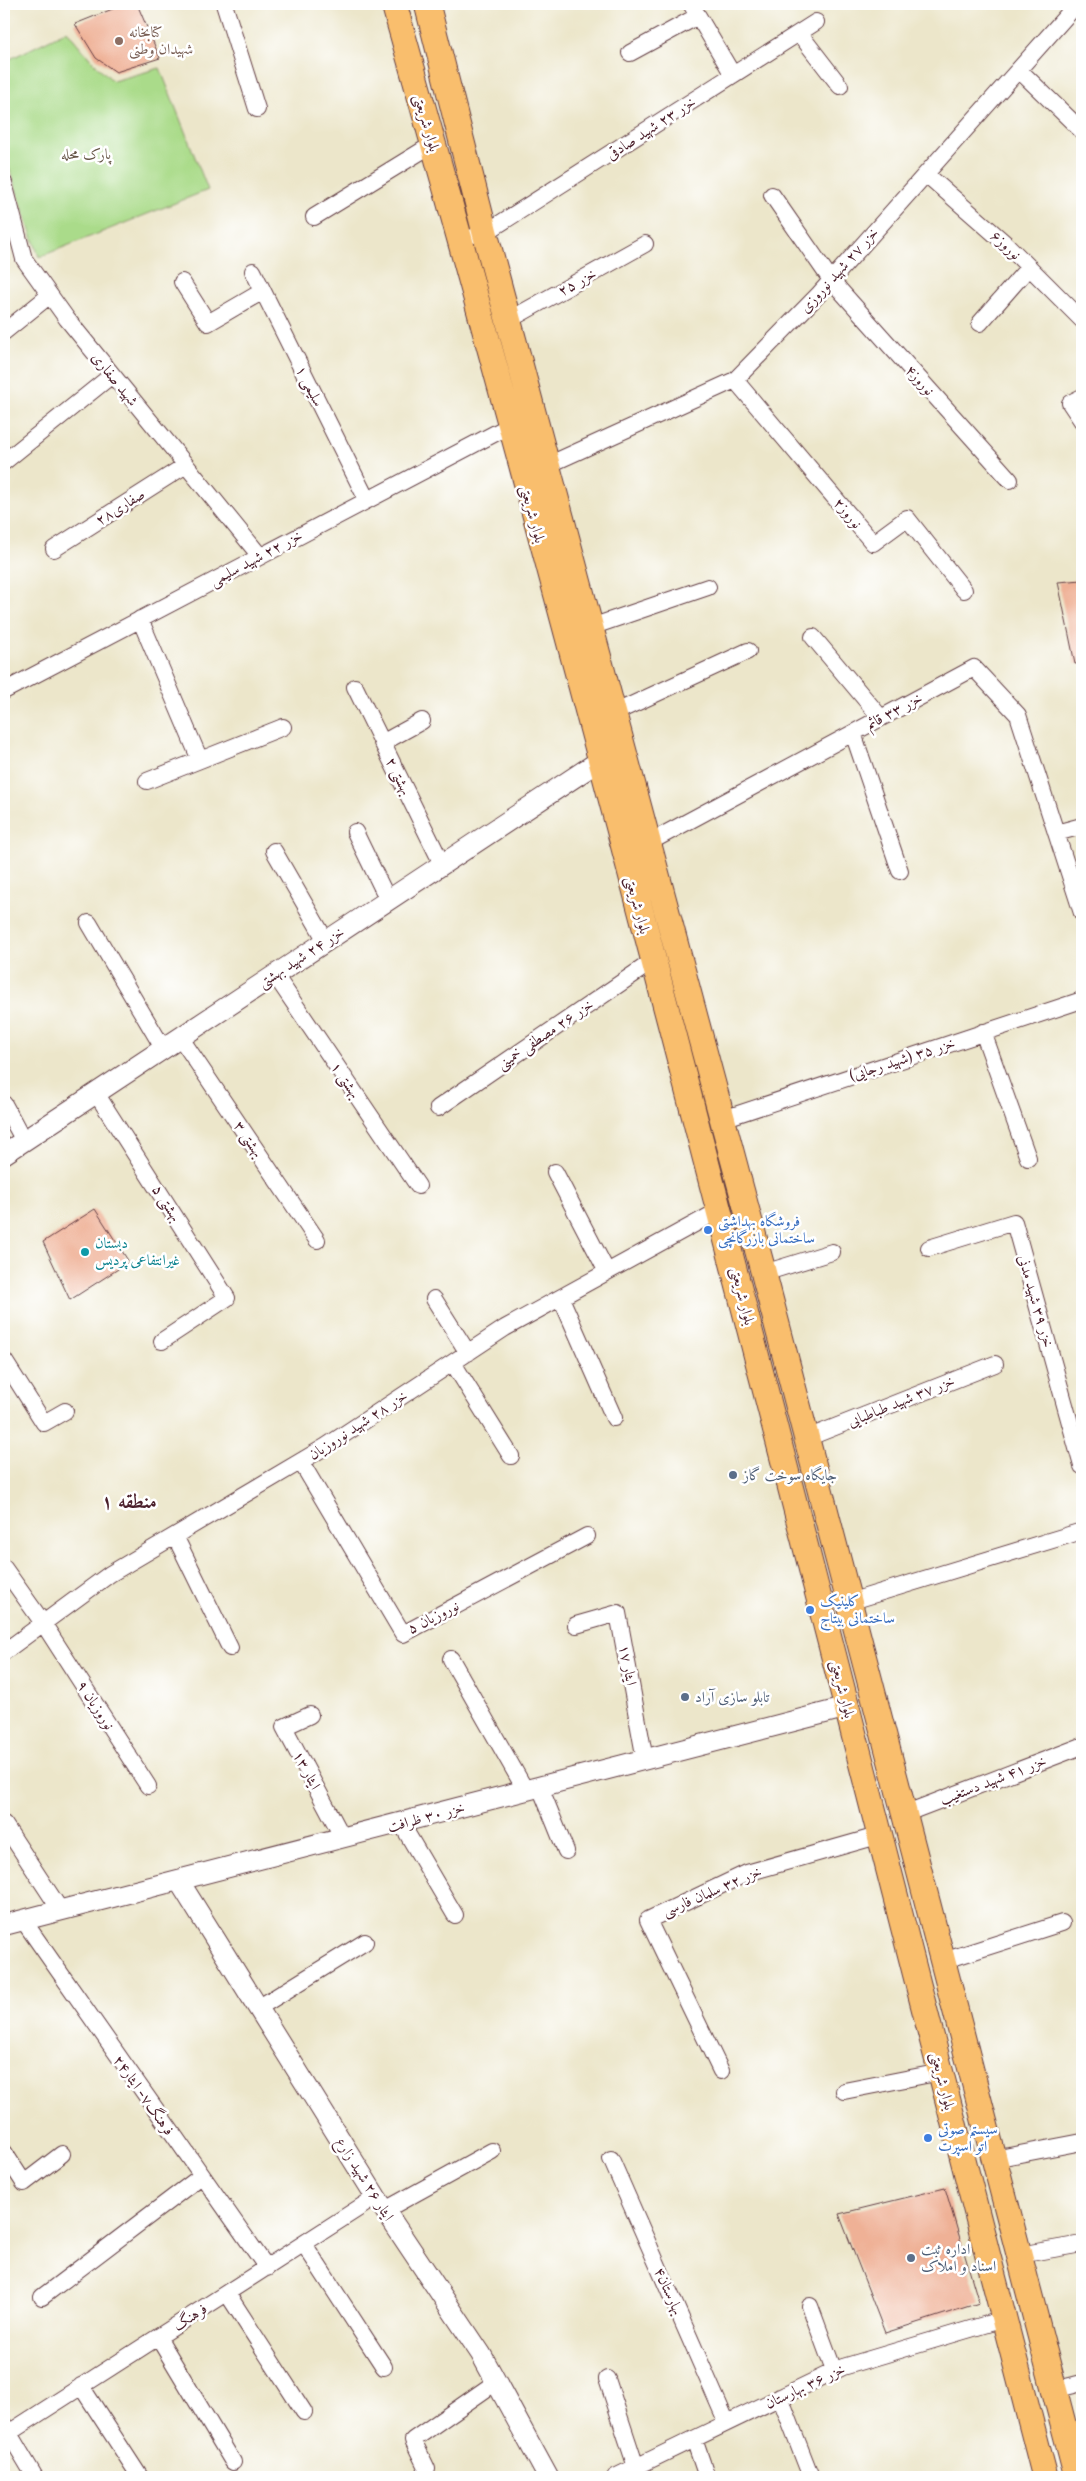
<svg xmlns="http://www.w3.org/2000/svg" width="1086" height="2481" font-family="'Libre Caslon Text',Amiri,serif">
<rect width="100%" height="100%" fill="#fff"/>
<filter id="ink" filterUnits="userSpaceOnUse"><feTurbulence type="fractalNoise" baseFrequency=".02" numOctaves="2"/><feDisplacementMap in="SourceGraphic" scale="10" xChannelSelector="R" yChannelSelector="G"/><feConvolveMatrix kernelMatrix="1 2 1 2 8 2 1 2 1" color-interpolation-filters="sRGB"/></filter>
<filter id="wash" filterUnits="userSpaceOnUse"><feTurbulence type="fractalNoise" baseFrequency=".0096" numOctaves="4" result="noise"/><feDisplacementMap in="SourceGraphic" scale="20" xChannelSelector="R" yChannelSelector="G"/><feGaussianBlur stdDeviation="1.12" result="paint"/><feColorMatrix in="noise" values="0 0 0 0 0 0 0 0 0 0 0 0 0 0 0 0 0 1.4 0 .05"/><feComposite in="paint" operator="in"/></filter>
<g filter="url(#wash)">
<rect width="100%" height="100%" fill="#ece6ca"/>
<path fill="#aadb8a" stroke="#7a7d5a" d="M67 31 92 61 113 81 160 68 208 190 39 257 4 153V62Z"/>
<g id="blocks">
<path fill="#efb196" d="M125 4H137L160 58 116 72 96 58 75 24Z
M1082 580V663L1075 664 1058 582Z
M95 1209 129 1262 70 1300 43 1242Z
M945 2188 979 2303 885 2333 839 2214Z"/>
</g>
</g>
<g filter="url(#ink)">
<use href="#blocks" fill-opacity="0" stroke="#623d43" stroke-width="1"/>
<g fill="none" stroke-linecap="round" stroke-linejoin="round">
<defs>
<path id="minor" d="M224 4 257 109
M691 4 733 75
M799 33 840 86
M630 53 698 16
M1019 70 1082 131
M926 174 1006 244 1082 320
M4 183 24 259 67 319 260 556
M772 195 831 280 1010 480
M314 217 433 144
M476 235 485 233 816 22
M253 271 367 500
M182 282 208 323 263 291
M509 320 645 244
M980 323 1029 267
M4 332 50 295
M735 380 873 543 907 518 964 590
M1082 397 1070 403 1082 421
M4 462 112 375
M548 465 735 380 819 294 1077 4
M54 549 186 465
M140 619 200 760 283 727
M591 627 708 587
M813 637 881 718
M355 687 442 864
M4 691 509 426
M614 713 748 651
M853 733 900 871
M382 743 422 721
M147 781 200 760
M355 832 388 900
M1056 833 1082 826
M648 843 974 668 1018 715 1082 913
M274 851 326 941
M89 923 163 1048
M275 975 418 1186
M983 1032 1028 1158
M180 1037 317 1240
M96 1093 227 1298 162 1341
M4 1104 24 1141
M438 1108 653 961
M723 1119 1082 1000
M555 1172 607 1272
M929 1248 1014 1222 1082 1466
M764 1273 832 1252
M561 1298 614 1418
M434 1299 468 1353
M4 1360 44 1423 65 1411
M453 1363 511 1456
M807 1438 995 1364
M301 1462 403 1634 587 1536
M175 1536 230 1648
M4 1568 43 1623 148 1786
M849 1602 1082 1531
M576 1625 618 1613 645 1760
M4 1652 110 1574 325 1447 505 1328 720 1210
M451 1659 526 1791
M310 1715 284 1727 343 1838
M540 1787 566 1851
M904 1814 1082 1746
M401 1823 455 1915
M4 1824 61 1911
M23 1920 267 2268
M943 1961 1062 1923
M258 2008 365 1942
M721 2071 648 1920 747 1873 881 1835
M844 2091 941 2072
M4 2152 24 2183 62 2154
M611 2159 727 2423
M994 2159 1082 2142
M385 2210 492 2151
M304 2244 384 2367
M1019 2255 1082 2244
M227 2293 304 2412
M42 2297 200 2177
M810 2306 834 2371
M158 2337 233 2462
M607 2379 636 2467
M81 2386 140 2477
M1054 2390 1082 2383
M780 2397 811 2477
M4 2425 35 2477
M4 2436 376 2197
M694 2439 707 2477
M427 2469 413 2440 496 2382
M615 2477 843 2367 1004 2319"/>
<path id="tertiary" d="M4 1154 599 761
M179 1881 376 2197 481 2354 548 2477
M4 1925 848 1707"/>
<path id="primary" d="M394 4C626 824 831 1652 1045 2477
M427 4 485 233 762 1267 1077 2477"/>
</defs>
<use href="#minor" stroke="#623d43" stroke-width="18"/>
<use href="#tertiary" stroke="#623d43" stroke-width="22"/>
<use href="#primary" stroke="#623d43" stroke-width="27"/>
<use href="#minor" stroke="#fff" stroke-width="16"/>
<use href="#tertiary" stroke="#fff" stroke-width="20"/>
<use href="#primary" stroke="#f9be6d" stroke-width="25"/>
</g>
</g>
<circle fill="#8d6e63" stroke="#fff" stroke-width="2" cx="119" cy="41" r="5"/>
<g fill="#3f7fe0" stroke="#fff" stroke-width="2">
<circle cx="708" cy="1230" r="5"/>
<circle cx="810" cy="1610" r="5"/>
<circle cx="928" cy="2138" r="5"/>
</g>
<circle fill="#0f9aa8" stroke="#fff" stroke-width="2" cx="85" cy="1252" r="5"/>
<g fill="#5c6f8a" stroke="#fff" stroke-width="2">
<circle cx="733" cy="1475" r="5"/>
<circle cx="685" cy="1697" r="5"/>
<circle cx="911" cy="2258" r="5"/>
</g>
<g text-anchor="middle" stroke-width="5" stroke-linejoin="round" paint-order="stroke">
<g font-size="15" fill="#785e54" stroke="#fff" text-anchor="start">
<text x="129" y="37">کتابخانه<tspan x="129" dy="17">شهیدان وطنی</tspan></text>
</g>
<g font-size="15" fill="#4a1f2b" stroke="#fff">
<text transform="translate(427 123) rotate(74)" y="5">بلوار شریعتی</text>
<text transform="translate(651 128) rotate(-33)" y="5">خزر ۲۳ شهید صادقی</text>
<text transform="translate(1006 245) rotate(43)" y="5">نوروز۶</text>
<text transform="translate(839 270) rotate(-48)" y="5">خزر ۲۷ شهید نوروزی</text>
<text transform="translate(577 282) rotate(-29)" y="5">خزر ۲۵</text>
<text transform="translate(115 379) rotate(51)" y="5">شهید صفاری</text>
<text transform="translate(920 380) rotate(48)" y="5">نوروز۴</text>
<text transform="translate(310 386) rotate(63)" y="5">سلیمی ۱</text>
<text transform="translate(120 507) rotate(-32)" y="5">صفاری۲۸</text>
<text transform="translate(848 513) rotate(50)" y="5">نوروز۲</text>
<text transform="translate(533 514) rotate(75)" y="5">بلوار شریعتی</text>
<text transform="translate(256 558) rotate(-28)" y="5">خزر ۲۲ شهید سلیمی</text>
<text transform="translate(894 711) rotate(-28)" y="5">خزر ۳۳ قائم</text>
<text transform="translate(399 776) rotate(64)" y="5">بهشتی ۲</text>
<text transform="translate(638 905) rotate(75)" y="5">بلوار شریعتی</text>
<text transform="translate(301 957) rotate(-33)" y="5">خزر ۲۴ شهید بهشتی</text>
<text transform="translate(545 1034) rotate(-34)" y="5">خزر ۲۶ مصطفی خمینی</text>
<text transform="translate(902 1059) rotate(-18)" y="5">خزر ۳۵ (شهید رجایی)</text>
<text transform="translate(346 1080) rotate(56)" y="5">بهشتی ۱</text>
<text transform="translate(249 1139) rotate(56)" y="5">بهشتی ۳</text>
<text transform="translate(167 1203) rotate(57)" y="5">بهشتی ۵</text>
<text transform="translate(743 1296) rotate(76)" y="5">بلوار شریعتی</text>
<text transform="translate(1036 1301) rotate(74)" y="5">خزر ۳۹ شهید مدنی</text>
<text transform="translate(901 1401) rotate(-22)" y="5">خزر ۳۷ شهید طباطبایی</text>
<text transform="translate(358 1425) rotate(-33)" y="5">خزر ۲۸ شهید نوروزیان</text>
<text transform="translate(433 1617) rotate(-27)" y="5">نوروزیان ۵</text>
<text transform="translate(628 1665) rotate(79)" y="5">ایثار ۱۷</text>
<text transform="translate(843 1689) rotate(76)" y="5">بلوار شریعتی</text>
<text transform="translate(96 1705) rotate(57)" y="5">نوروزیان ۹</text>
<text transform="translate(307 1770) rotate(62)" y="5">ایثار ۱۳</text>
<text transform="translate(993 1780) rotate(-21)" y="5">خزر ۴۱ شهید دستغیب</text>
<text transform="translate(426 1817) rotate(-15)" y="5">خزر ۳۰ ظرافت</text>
<text transform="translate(712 1891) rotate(-23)" y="5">خزر ۳۲ سلمان فارسی</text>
<text transform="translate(943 2081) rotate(76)" y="5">بلوار شریعتی</text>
<text transform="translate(144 2095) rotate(55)" y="5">فرهنگ۷- ایثار۲۴</text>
<text transform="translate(365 2179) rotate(58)" y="5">ایثار ۲۶ شهید زارع</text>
<text transform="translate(669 2291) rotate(66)" y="5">بهارستان۴</text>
<text transform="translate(190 2317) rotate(-33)" y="5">فرهنگ</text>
<text transform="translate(805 2386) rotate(-25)" y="5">خزر ۳۶ بهارستان</text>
</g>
<g font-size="15" fill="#675748" stroke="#fff">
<text x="86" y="159">پارک محله</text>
</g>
<g font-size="15" fill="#366cbe" stroke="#fff" text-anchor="start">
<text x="718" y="1226">فروشگاه بهداشتی<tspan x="718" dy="17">ساختمانی بازرگانچی</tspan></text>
<text x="820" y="1606">کلینیک<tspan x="820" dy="17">ساختمانی بیتاج</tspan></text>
<text x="938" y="2134">سیستم صوتی<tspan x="938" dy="17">اتو اسپرت</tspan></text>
</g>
<g font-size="15" fill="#0d838f" stroke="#fff" text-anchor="start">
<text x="95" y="1248">دبستان<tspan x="95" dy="17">غیرانتفاعی پردیس</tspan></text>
</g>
<g font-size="15" fill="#4e5e75" stroke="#fff" text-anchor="start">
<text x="743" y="1480">جایگاه سوخت گاز</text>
<text x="695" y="1702">تابلو سازی آراد</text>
<text x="921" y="2254">اداره ثبت<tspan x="921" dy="17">اسناد و املاک</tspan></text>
</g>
<g font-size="20" font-weight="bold" fill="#4a1f2b" stroke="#fff">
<text x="129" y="1508">منطقه ۱</text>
</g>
</g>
<rect width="1086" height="2481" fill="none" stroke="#fff" stroke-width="20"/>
</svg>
